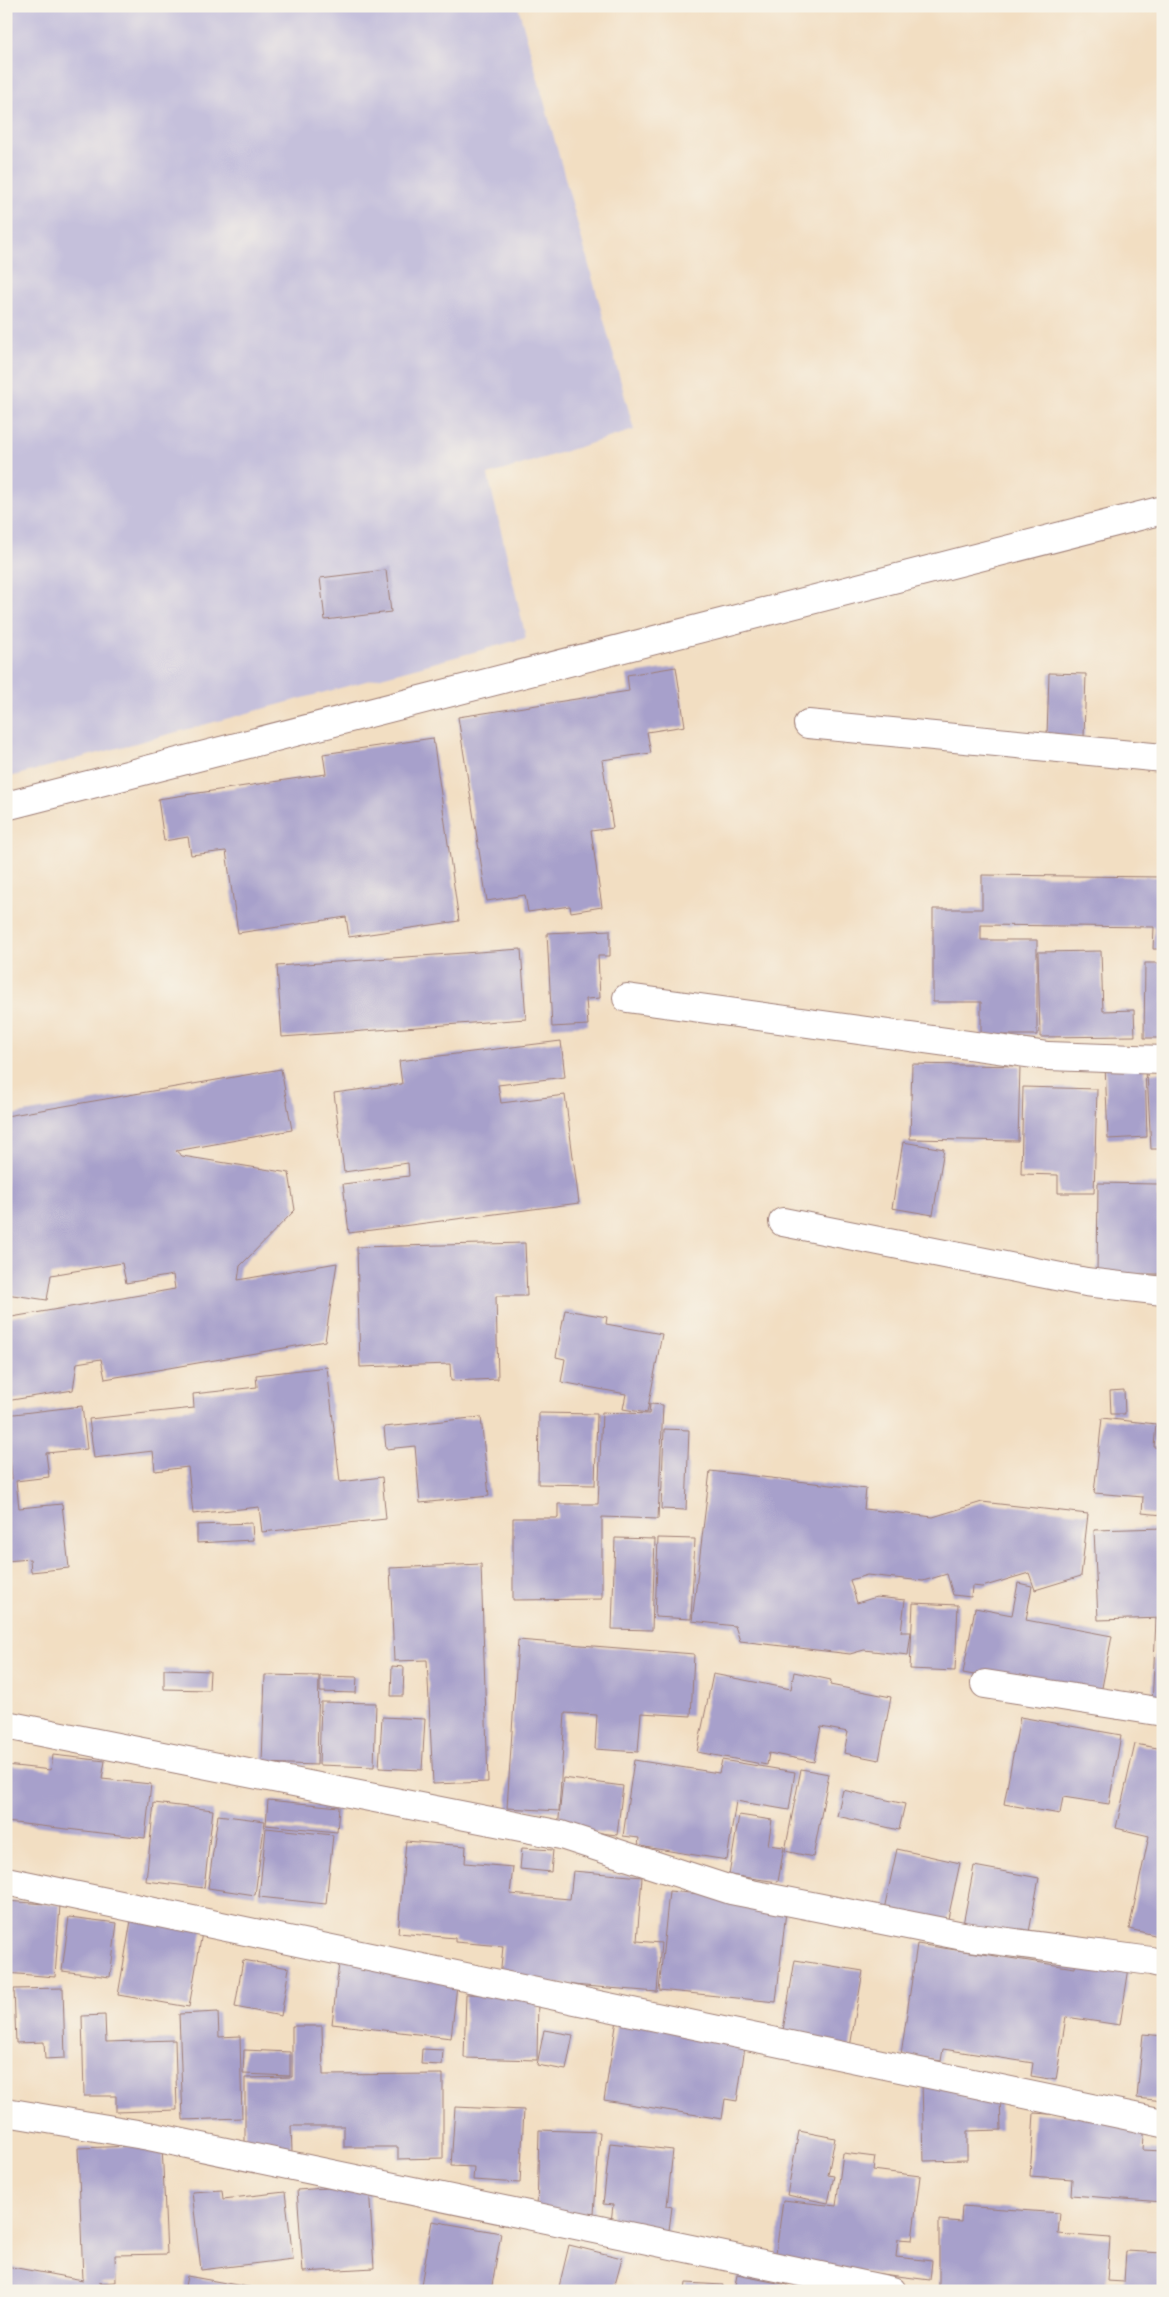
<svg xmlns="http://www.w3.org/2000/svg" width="1169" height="2297" font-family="'Balsamiq Sans',sans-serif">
<rect width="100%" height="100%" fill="#f7f3e8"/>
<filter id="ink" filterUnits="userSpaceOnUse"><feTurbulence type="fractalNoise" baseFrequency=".02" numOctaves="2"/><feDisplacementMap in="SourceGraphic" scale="10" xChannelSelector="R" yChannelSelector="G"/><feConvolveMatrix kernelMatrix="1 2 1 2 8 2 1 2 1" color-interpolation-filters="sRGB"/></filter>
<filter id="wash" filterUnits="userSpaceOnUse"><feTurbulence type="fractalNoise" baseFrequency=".0096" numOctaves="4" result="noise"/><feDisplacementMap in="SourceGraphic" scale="20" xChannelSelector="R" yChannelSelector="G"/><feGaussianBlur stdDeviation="1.12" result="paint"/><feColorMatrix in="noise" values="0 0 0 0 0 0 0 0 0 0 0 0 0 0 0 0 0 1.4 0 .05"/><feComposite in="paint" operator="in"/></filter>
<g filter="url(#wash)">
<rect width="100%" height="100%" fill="#f2dec2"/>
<path fill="#c5c0db" d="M6 6H518L634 430 488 475 526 638 6 778Z"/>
<g id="blocks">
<path fill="#a7a0cb" d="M386 570 391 612 325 620 320 578Z
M676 667 685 726 647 732 651 753 602 760 613 828 591 831 602 907 571 912 570 906 528 912 525 895 487 901 458 717 629 691 627 675Z
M1049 673 1086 674 1084 737 1047 736Z
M433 738 459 921 349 937 346 917 238 933 226 851 191 855 188 837 164 841 158 799 326 774 323 754Z
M982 875 1163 877V949H1153L1154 927 981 925V940H1037V1035H981V1002H933V909H982Z
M610 930V956H598L600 998 586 999 588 1025 552 1027 547 933Z
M521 949 526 1019 282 1037 277 966Z
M1101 951 1103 1011 1134 1010 1135 1036 1040 1037 1038 952Z
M1145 963H1163V1038H1144Z
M561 1041 565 1077 498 1085 501 1103 565 1095 579 1203 349 1233 343 1184 409 1176 408 1163 344 1172 334 1093 402 1084 399 1061Z
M912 1064 1020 1066 1018 1141 910 1139Z
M1145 1064 1147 1137 1108 1139 1105 1065Z
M281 1069 292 1130 176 1151 182 1156 289 1173 295 1210 240 1266 238 1280 337 1263 325 1341 105 1379 101 1359 77 1363 73 1390 6 1401V1318L175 1289 173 1275 126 1283 122 1263 51 1275 47 1300 6 1294V1116Z
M1163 1072V1149H1151L1147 1073Z
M1023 1087 1097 1089 1094 1193H1058V1175L1021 1174Z
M903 1142 944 1149 933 1215 892 1208Z
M1098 1183 1158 1184V1200H1163V1274H1097Z
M525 1243 527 1296H496L498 1379 451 1381 450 1364 360 1367 357 1247Z
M565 1310 607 1317 606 1324 662 1334 647 1413 623 1409 626 1394 561 1382 565 1359 556 1357Z
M327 1367 340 1482 382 1477 386 1519 262 1532 259 1507 193 1514 188 1467 155 1471 153 1451 94 1458 89 1419 194 1408 193 1394 257 1387 256 1375Z
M1124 1390 1125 1414H1111L1110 1391Z
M650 1404 663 1405 658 1519 602 1517V1599L513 1600V1518H558V1504H598L602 1412 649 1414Z
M82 1406 87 1449 46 1453 49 1477 16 1481 19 1508 62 1504 69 1568 31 1572 30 1559 6 1561V1479H12L6 1415Z
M539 1413 597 1414 595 1485 538 1484Z
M481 1417 489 1496 420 1503 415 1446 386 1449 384 1427Z
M1102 1418 1156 1424 1154 1447 1163 1448V1515L1142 1513 1143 1497 1094 1493Z
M664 1429 689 1430 686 1510 661 1509Z
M710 1471 866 1489 864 1509 933 1517 982 1502 1088 1514 1081 1576 1035 1590 1029 1573 982 1587 972 1586 971 1597 953 1595 947 1574 923 1581 867 1575 850 1580 857 1603 876 1597 905 1600 901 1632H911L908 1655 864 1650 850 1654 740 1641 735 1626 692 1621Z
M252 1523 253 1540 197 1543V1525Z
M1163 1528V1618L1098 1620 1094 1530Z
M615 1538 655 1539 652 1630 612 1629Z
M658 1538 695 1539 691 1619 655 1617Z
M481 1564 488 1782 433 1784 427 1660 394 1661 390 1568Z
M1018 1583 1032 1586 1026 1620 1112 1636 1100 1698 963 1673 975 1608 1012 1615Z
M913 1603 958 1605 955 1671 910 1669Z
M1156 1619H1163V1708L1152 1707Z
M518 1640 694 1654 691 1716 641 1713 638 1752 595 1749 597 1715 565 1713 559 1811 507 1808Z
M392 1666 404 1667 403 1696H391Z
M164 1669 210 1671 209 1690 164 1689Z
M794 1672 831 1680 830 1685 891 1697 879 1760 844 1753 848 1732 821 1727 814 1762 769 1753 767 1765 697 1752 713 1674 791 1689Z
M265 1675 319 1676 317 1765 262 1763Z
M320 1676 357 1677 356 1693 320 1692Z
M321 1702 376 1703 374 1767 319 1765Z
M382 1717 425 1719 422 1770 379 1768Z
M1020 1717 1121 1735 1109 1804 1063 1797 1060 1814 1004 1804Z
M1135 1744 1163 1749V1937L1129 1929 1149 1836 1116 1828Z
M53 1755 105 1761 102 1779 151 1784 145 1838 6 1822V1765L51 1770Z
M634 1760 719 1773 722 1760 795 1772 789 1810 736 1801 727 1860 638 1846 639 1838 623 1836Z
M801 1769 829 1774 813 1857 785 1851Z
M563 1778 623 1786 617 1835 558 1828Z
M843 1790 905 1804 899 1830 837 1816Z
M268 1800 339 1807 337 1832 266 1825Z
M154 1803 213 1810 204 1888 146 1881Z
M218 1815 265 1821 255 1895 208 1888Z
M739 1815 772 1820 768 1845 784 1847 778 1882 729 1875Z
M266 1828 333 1835 326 1904 259 1897Z
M406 1841 466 1846 465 1863 513 1867 510 1894 570 1899 573 1871 642 1877 637 1941 661 1943 657 1992 500 1979 503 1946 455 1942V1938L398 1933Z
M522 1848 553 1850 551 1872 520 1869Z
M897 1849 960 1863 946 1928 883 1914Z
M974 1866 1039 1878 1027 1943 962 1930Z
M669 1891 787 1902 776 2002 659 1990Z
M6 1901 60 1905 55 1977 6 1973Z
M132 1915 203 1927 189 2007 118 1995Z
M69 1917 117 1923 110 1977 62 1971Z
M917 1944 1075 1968 1076 1960 1129 1968 1120 2025 1066 2017 1056 2080 1031 2076 1033 2063 943 2049 941 2061 901 2055Z
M340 1955 459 1968 451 2038 332 2024Z
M243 1960 289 1968 281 2016 235 2007Z
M795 1960 863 1971 850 2047 782 2036Z
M63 1988 65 2058 45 2059 44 2042 16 2043 14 1989Z
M466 1994 538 1996 537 2060 464 2058Z
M218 2012 219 2037 240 2036 242 2118 183 2120 179 2014Z
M105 2015 106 2042 175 2040 177 2110 116 2112V2096H84L82 2016Z
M617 2020 746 2040 737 2101 725 2099 722 2119 604 2100Z
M292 2026H322L323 2075 443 2074V2158L398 2159V2147H344V2126H291L292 2152H245V2078L292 2077Z
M544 2030 573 2035 566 2070 537 2065Z
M1143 2034 1163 2036V2101L1137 2098Z
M422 2049 443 2050 442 2065 421 2064Z
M244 2050 290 2052V2076L243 2074Z
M965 2081V2096L1000 2095 1001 2130 967 2131V2160L924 2161 922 2082Z
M455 2107 524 2110 520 2183 473 2180 474 2167 451 2166Z
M1034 2113 1145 2121 1143 2150 1163 2151V2202L1071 2195 1072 2179 1030 2176Z
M539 2130 600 2132 594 2214 537 2212Z
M799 2131 835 2138 828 2175 834 2176 828 2203 787 2195Z
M610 2143 673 2150 667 2206 672 2207 668 2238 610 2231 613 2205 603 2204Z
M162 2145 167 2254 115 2255 116 2282 99 2283 109 2285 108 2291H6V2266L83 2280 78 2148Z
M843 2153 875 2157 873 2170 920 2176 912 2240 898 2239 896 2257 932 2261 930 2280 775 2261 783 2200 836 2206Z
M369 2185 374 2268 303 2272 297 2190Z
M222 2190 223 2199 285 2192 293 2259 201 2270 192 2192Z
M962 2206 1060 2213 1058 2234 1110 2238 1107 2281 1124 2282 1126 2251 1163 2253V2291H939V2220L961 2222Z
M432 2221 501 2233 491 2291H420Z
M569 2245 622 2258 613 2291H558Z
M737 2275 788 2285 787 2291H734Z
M187 2276 265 2290V2291H184Z
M686 2283 723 2285 722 2291H685Z
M794 2284 826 2291H793Z"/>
</g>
</g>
<g filter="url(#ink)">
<use href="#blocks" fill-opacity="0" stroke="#9e7e76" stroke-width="1"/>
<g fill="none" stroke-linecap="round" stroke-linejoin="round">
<defs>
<path id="minor" d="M808 724 1163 758
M6 806 1163 510
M627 998 1048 1056 1163 1060
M783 1222 1086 1282 1163 1291
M985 1684 1163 1712
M6 1725 561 1835 731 1890 963 1936 1151 1961 1163 1964
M6 1881 1163 2123
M6 2112 149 2136 892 2291"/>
</defs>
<use href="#minor" stroke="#9e7e76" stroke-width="30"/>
<use href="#minor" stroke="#fff" stroke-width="28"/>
</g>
</g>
<rect width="1169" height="2297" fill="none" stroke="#f7f3e8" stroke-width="25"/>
</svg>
